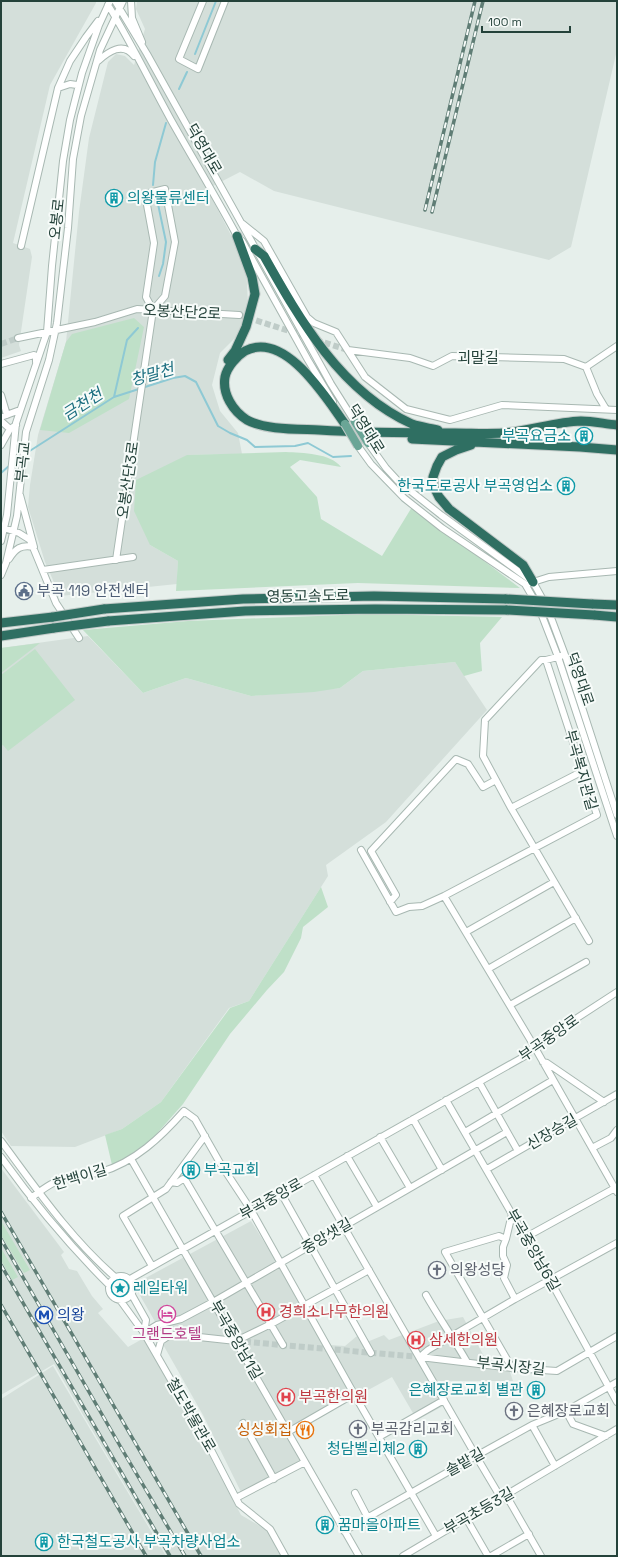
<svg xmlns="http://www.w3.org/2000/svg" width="618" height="1557" font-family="'Space Grotesk','Noto Sans KR',sans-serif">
<rect width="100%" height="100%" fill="#e6efeb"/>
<path fill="#d4dfda" d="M1 1H96V3L50 85 13 243 30 249 32 257 19 345 21 351 1 358Z
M137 1H617V50L571 247 549 260 274 191 240 172 207 189 246 264 248 305 240 333 220 353 212 385 220 411 238 433 242 454 187 455 150 545 178 561 177 584 60 596 45 562 28 507 30 485 38 435 66 342 79 212 89 138 108 62 116 54 125 56 134 65 145 29 136 9Z
M88 636 143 693 186 678 251 696 340 688 363 671 455 662 487 710 386 822 326 865 328 876 249 1001 229 1008 161 1102 122 1129 75 1147 11 1146 1 1131V648Z
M1 1168 64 1252 61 1255 69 1269 77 1271 92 1296 103 1309 98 1313 128 1347 144 1338 190 1418 241 1515 270 1532 284 1556H167L82 1413 54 1364 1 1395Z
M251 1221 327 1342 330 1345 345 1346 357 1336 367 1342 384 1335 389 1340 439 1321 463 1317 487 1362 508 1366 513 1381H435L447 1404 417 1420 392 1377 359 1395 356 1391 352 1393 286 1430 302 1461 242 1494 203 1415 161 1341 157 1325 138 1292 140 1281Z
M53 1366 90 1429 166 1556H1V1399Z"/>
<path fill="#bfe0c8" d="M134 318 144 327 129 399 69 433 40 430 66 342 72 334Z
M286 452C302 453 331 453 341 467L300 460 290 467 317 497 321 519 382 556 412 507 520 588 358 583 176 591 178 561 150 545 134 511 136 480 187 455Z
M368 614 502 617 480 643 482 671 464 676 455 662 363 671 340 688 314 692 251 696 186 678 143 693 83 630 188 621Z
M40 643 1 673V648Z
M35 649 75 700 8 751 3 745 1 746V675Z
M321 887 328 907 303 927 301 938 284 972 267 990 230 1034 183 1104 152 1139 130 1155 112 1165 105 1135 122 1129 161 1102 230 1008 249 1001Z
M1 1221 30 1270 24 1273 1 1235Z
M1 1248 18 1277 12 1280 1 1260Z"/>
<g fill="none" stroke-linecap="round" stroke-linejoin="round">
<path stroke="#8ec9d4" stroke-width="2" d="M195 54 216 1
M179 89 187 72
M153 185 155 162 166 123
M158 204 166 242 163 264 159 276
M114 397 173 378 185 376 196 382 218 426 230 433 247 440 255 447 295 446 308 443 333 457 351 456
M25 454 114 397 127 340 138 328
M14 463 22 457
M1 473 10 465"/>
<path stroke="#bfccc8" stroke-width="6" stroke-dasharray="6 3" stroke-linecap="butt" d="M239 315 308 337
M316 340 348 350
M1 344 18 338
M236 1341 420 1357"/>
<defs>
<path id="minor" d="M115 1 147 54 331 384 355 422
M131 1 132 18 142 42
M203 1 179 59 198 69 225 1
M108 5C131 42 150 82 171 120 193 159 216 197 237 236L242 241 308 360 333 402
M98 61C108 52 123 41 134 56
M58 88 70 84 77 85
M165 189 175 242 165 296 153 310 146 297 154 243 145 194Z
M243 224 264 241 307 317 314 323 336 332 365 377 406 409 450 420 502 405 617 410
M21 246 58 88 70 61 86 37 98 21
M18 338 95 322 137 309 239 315
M348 350 410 358 433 366 452 356 564 359 586 367 597 394 606 409
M1 364 34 355 36 356V362
M586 367 617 346
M1 395 7 415
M1 417 20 410
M1 421 10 429
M368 443 386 468 398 481 441 515 533 582 547 607 565 655 617 815
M1 445 10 429 16 425
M358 446 371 464 404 498 442 528 525 584 539 608 558 657 617 836
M4 528 19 533 30 540 56 603 79 638
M1 541 7 515 16 423 47 332 52 266 63 161 70 120 82 73 99 25 110 1
M9 559C15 549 21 544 34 547L20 495
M116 560 153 310
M43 570 133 557
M1 575 6 563 17 516 26 432 49 360 57 323 68 228 73 159 81 116 100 50 123 1
M530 583 549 577 617 571
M561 656 546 660H541L485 720 483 756 511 808 589 941
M511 808 583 771
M361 850 396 912 409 907 422 906 444 896 597 815 546 660
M444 896 534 1046 617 1192
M390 902 396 895 371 851 456 759 468 764 483 787 496 780
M466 932 554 882
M488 969 576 918
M510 1005 586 962
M543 1062 547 1063 604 1102
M479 1082 518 1151
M446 1100 550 1280 617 1402
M413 1119 442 1170
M465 1132 553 1080
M380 1137 410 1188
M1 1141C36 1188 70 1238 115 1277
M592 1148 611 1138 617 1130
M347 1156 377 1207
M1 1157C34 1203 69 1245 109 1285
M131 1159 359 1556
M487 1169 617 1094
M314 1175 476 1456 498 1493 510 1502 541 1556
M171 1182 177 1183 183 1179 186 1181 283 1345
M281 1193 371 1353
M31 1198C43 1189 56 1179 71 1177 81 1175 92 1175 101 1172 135 1162 161 1137 184 1111L195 1119 220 1163 251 1210 354 1394 436 1536
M512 1214 506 1239 499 1236 445 1252 512 1368
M526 1237 615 1188
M506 1239 503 1247V1256L507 1265 504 1278 515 1299
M152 1266 123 1216 166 1189 205 1136
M109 1288a12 12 0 1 1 24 0a12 12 0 1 1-24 0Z
M130 1279 525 1056 534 1046 617 992
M132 1295 146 1320 144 1333
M426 1295C439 1318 454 1339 467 1362
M120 1300 144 1333 210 1448 239 1504 270 1529 285 1556
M144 1333 157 1325 181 1319 213 1302 507 1132
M146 1333 190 1336 236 1341
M236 1341 271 1324 369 1270
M157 1355 161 1341 170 1335
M420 1357 428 1350 515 1299 617 1243
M420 1357 512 1368 557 1371 617 1336
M566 1411 573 1424 606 1436
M243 1423 274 1479
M532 1425 555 1466
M288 1432 354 1394
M379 1437 444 1400
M355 1493 368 1518
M236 1498 305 1462
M466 1518 488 1556
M344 1531 476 1456 532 1425 566 1411 617 1382
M403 1556 617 1429
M491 1556 529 1534"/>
<path id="highway" d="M255 249 264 256C300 320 341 392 412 424 420 427 430 428 438 430
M228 360 235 351 246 327 255 294 252 277 237 236
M345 424C326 398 285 330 245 351 237 356 227 367 225 377 222 394 233 411 247 420 265 430 298 429 319 430 364 433 409 433 455 433 471 433 487 434 503 433 529 431 555 422 581 421 593 421 605 424 617 425
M412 439 580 447 617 450
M471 445 456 450 442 457 437 466 433 477 434 487 439 497 449 509 523 565 533 582
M592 604 617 605
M104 609 243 599 374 596 506 599
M594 615 617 617
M108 621 245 611 375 609 507 610
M1 623 53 617
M1 636 54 628"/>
</defs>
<use href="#minor" stroke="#a8b8b2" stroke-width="8"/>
<use href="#highway" stroke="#c2cac8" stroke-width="11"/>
<use href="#minor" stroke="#fff" stroke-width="6"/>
<use href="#highway" stroke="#2f6f62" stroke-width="9"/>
<defs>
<path id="rail" d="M425 210 475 1
M432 212 483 1
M1 1212 201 1556
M1 1239 123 1451 185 1556
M1 1265 170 1556
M1 1305 146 1556"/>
</defs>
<use href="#rail" stroke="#5f7d75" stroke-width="3.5"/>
<use href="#rail" stroke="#f7fbf9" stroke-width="2" stroke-dasharray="6" stroke-linecap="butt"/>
<defs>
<path id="major-bridge" d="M355 422 368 443
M345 424 358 446"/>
<path id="highway-bridge" d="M506 599 592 604
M507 610 594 615
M53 617 104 609
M54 628 108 621"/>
</defs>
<use href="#major-bridge" stroke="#c2cac8" stroke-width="10" stroke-linecap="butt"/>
<use href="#highway-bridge" stroke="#c2cac8" stroke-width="11" stroke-linecap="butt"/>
<use href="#major-bridge" stroke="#6aa596" stroke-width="8"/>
<use href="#highway-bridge" stroke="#2f6f62" stroke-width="9"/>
</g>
<defs>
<symbol id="building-ring" viewBox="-11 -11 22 22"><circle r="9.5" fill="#f7fbf9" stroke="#0f9aa8" stroke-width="1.5"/><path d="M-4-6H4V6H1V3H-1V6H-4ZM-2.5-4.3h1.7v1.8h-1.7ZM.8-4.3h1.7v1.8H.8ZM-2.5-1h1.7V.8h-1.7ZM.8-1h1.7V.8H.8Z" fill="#0f9aa8"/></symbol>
<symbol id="civic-ring" viewBox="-11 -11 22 22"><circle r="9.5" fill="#f7fbf9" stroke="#5c6f8a" stroke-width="1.5"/><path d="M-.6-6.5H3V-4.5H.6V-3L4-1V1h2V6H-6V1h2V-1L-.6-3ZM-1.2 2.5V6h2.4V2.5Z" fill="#5c6f8a"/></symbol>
<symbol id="church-ring" viewBox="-11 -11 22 22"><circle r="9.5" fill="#f7fbf9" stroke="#6b7280" stroke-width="1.5"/><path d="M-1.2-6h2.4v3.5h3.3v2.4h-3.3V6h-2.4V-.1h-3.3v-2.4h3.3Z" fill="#6b7280"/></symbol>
<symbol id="sight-ring" viewBox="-11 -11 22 22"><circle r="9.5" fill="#f7fbf9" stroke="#0f9aa8" stroke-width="1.5"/><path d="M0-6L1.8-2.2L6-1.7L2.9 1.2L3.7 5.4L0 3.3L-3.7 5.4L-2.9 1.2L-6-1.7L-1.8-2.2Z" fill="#0f9aa8"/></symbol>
<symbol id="hospital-ring" viewBox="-11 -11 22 22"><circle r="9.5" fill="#f7fbf9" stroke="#e0444e" stroke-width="1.5"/><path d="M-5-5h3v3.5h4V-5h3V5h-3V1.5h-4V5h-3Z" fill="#e0444e"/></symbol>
<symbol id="hotel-ring" viewBox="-11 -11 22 22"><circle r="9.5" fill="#f7fbf9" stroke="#d1479c" stroke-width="1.5"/><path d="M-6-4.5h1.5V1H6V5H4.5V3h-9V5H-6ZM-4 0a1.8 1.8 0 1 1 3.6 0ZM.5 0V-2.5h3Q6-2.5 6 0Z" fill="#d1479c"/></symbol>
<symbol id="metro-ring" viewBox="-11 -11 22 22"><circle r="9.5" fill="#f7fbf9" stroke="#1a4fb4" stroke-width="1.5"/><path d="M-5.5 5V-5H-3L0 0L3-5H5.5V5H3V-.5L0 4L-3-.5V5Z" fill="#1a4fb4"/></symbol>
<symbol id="restaurant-ring" viewBox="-11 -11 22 22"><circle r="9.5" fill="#f7fbf9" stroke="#e8710a" stroke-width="1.5"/><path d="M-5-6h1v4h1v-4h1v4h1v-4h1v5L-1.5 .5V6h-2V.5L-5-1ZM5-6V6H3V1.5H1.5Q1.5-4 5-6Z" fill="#e8710a"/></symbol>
</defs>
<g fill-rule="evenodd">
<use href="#building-ring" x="104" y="188" width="20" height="20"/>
<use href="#building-ring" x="574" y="426" width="20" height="20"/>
<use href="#building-ring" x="556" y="476" width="20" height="20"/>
<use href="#civic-ring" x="14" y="581" width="20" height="20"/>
<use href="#building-ring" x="181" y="1160" width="20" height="20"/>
<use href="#church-ring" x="427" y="1260" width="20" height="20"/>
<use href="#sight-ring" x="110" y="1278" width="20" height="20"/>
<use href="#hospital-ring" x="256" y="1302" width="20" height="20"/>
<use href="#hotel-ring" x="157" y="1304" width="20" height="20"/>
<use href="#metro-ring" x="34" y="1305" width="20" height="20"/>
<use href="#hospital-ring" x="406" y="1330" width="20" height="20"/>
<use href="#building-ring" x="526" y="1380" width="20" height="20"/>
<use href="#hospital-ring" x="276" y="1387" width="20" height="20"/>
<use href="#church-ring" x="504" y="1401" width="20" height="20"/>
<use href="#church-ring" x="348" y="1419" width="20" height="20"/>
<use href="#restaurant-ring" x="295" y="1420" width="20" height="20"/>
<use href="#building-ring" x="408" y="1439" width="20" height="20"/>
<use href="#building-ring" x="315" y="1515" width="20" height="20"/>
<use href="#building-ring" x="34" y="1532" width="20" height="20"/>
</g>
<g text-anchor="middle" stroke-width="4" stroke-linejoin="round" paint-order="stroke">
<g font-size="15" fill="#24423a" stroke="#f7fbf9">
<text transform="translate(204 149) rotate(60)" y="5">덕영대로</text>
<text transform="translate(57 219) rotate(-84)" y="5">오봉로</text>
<text transform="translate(182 312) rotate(3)" y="5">오봉산단2로</text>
<text x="478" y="363">괴말길</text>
<text transform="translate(366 429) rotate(58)" y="5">덕영대로</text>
<text transform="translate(23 462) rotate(-84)" y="5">부곡교</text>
<text transform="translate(128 480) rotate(-82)" y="5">오봉산단3로</text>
<text transform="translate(308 596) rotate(-1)" y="5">영동고속도로</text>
<text transform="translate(580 679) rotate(71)" y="5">덕영대로</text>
<text transform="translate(581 770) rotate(74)" y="5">부곡복지관길</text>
<text transform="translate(549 1038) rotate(-35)" y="5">부곡중앙로</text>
<text transform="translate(552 1132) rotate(-30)" y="5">신장승길</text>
<text transform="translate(80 1177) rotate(-17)" y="5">한백이길</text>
<text transform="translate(271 1199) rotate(-29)" y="5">부곡중앙로</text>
<text transform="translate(327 1236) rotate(-30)" y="5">중앙샛길</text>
<text transform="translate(533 1250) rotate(60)" y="5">부곡중앙남6길</text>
<text transform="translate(236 1340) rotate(60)" y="5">부곡중앙남1길</text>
<text transform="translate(511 1366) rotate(6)" y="5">부곡시장길</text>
<text transform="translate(191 1415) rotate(60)" y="5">철도박물관로</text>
<text transform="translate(465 1462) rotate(-29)" y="5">솔밭길</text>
<text transform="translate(479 1511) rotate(-30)" y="5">부곡초등3길</text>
</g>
<g font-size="15" fill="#0d838f" stroke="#f7fbf9" text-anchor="start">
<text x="127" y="203">의왕물류센터</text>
<text x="571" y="441" text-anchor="end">부곡요금소</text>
<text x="553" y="491" text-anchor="end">한국도로공사 부곡영업소</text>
<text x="204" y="1175">부곡교회</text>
<text x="133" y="1293">레일타워</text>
<text x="523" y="1395" text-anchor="end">은혜장로교회 별관</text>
<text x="405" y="1454" text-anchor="end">청담벨리체2</text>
<text x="338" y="1530">꿈마을아파트</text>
<text x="57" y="1547">한국철도공사 부곡차량사업소</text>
</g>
<g font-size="15" fill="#4e5e75" stroke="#f7fbf9" text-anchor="start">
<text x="37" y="596">부곡 119 안전센터</text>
</g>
<g font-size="15" fill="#5b616d" stroke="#f7fbf9" text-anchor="start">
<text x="450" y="1275">의왕성당</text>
<text x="527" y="1416">은혜장로교회</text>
<text x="371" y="1434">부곡감리교회</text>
</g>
<g font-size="15" fill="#be3a42" stroke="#f7fbf9" text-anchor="start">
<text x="279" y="1317">경희소나무한의원</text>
<text x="429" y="1345">삼세한의원</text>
<text x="299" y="1402">부곡한의원</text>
</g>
<g font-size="15" fill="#164399" stroke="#f7fbf9" text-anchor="start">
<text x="57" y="1320">의왕</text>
</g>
<g font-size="15" fill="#b23c85" stroke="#f7fbf9">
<text x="167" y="1339">그랜드호텔</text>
</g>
<g font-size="15" fill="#c56008" stroke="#f7fbf9" text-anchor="end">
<text x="292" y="1435">싱싱회집</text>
</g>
<g font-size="16" font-style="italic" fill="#1c6f80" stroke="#f7fbf9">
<text transform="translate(152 374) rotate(-16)" y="6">창말천</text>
<text transform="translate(82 404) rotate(-33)" y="6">금천천</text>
</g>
</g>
<rect width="618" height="1557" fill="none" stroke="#24423a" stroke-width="4"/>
<path d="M482 26v6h88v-6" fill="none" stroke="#24423a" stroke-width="2"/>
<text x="488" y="26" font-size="12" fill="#24423a" stroke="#f7fbf9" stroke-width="3" paint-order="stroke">100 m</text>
</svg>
